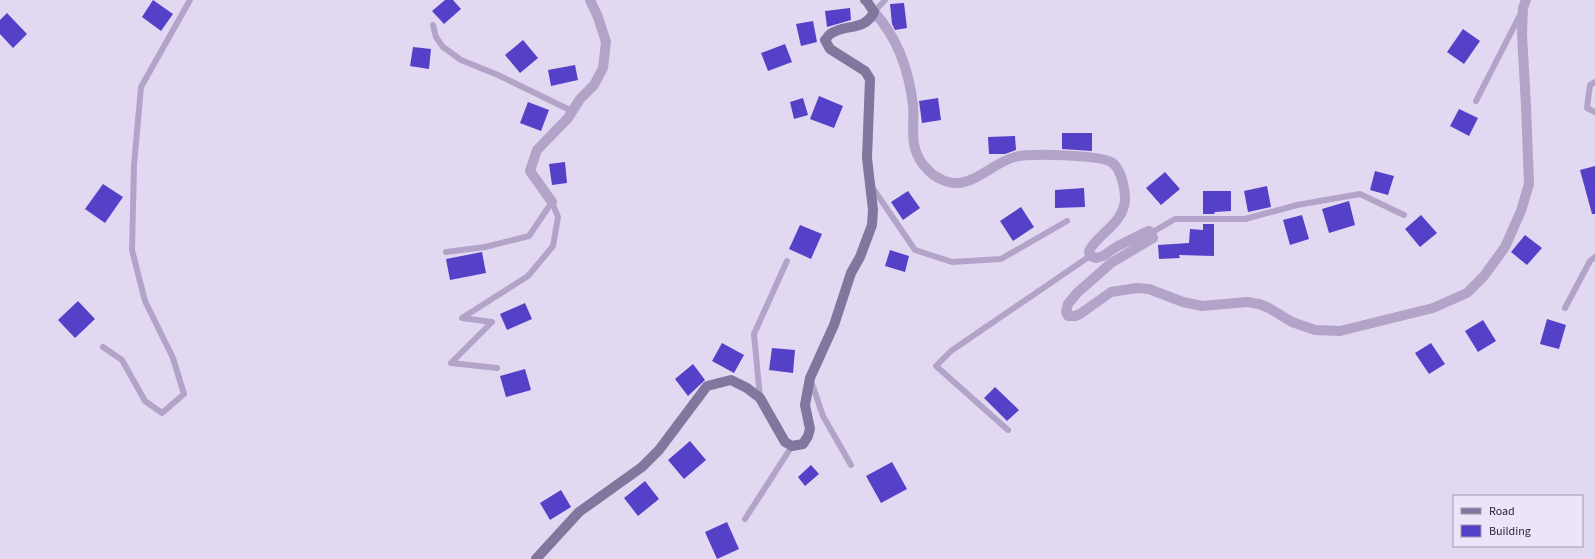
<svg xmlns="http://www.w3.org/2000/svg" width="1595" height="559" font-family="'Source Sans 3',sans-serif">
<rect width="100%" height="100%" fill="#e3d8f1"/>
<path fill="#5540c8" d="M153 0 173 14 161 31 142 17Z
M445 0H453L461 9 444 24 432 11Z
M904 3 907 28 895 30 892 24 890 4Z
M850 8 851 20 827 27 825 11Z
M7 13 27 34 13 48 0 34V20Z
M813 21 817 42 801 46 796 24Z
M1463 29 1480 41 1464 64 1447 52Z
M523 40 538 58 520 73 505 55Z
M785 44 792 62 768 71 761 53Z
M413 47 431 49 429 69 410 66Z
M575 65 578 80 551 86 548 70Z
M819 96 843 106 834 128 810 119Z
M803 98 808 115 794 119 790 102Z
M938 98 941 120 922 123 919 101Z
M528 102 549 110 541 131 520 123Z
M1459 109 1478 118 1469 136 1450 126Z
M1062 133H1092V151L1062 149Z
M1015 136 1016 150 1005 154H989L988 137Z
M565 162 567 183 552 185 549 164Z
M1595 166V214H1592L1580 170Z
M1375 171 1394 176 1388 195 1370 190Z
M1165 172 1180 189 1161 205 1146 188Z
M103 184 123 197 105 223 85 209Z
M1267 186 1271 207 1248 212 1244 191Z
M1084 188 1085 207 1055 208V190Z
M908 191 920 208 903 220 891 202Z
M1203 191H1231V211L1215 212 1214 214H1203Z
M1349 201 1355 225 1329 233 1322 209Z
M1021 207 1034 227 1013 241 1000 221Z
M1302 215 1309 239 1290 245 1283 220Z
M1421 215 1437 233 1420 247 1405 229Z
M1203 224H1214V256L1179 255 1180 258 1159 259 1158 245 1189 243 1190 229 1203 230Z
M800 225 822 234 811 259 789 249Z
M1525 235 1542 248 1527 265 1511 252Z
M890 250 909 256 905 272 885 266Z
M482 252 486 273 450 280 446 259Z
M78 301 95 319 75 338 58 320Z
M525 303 532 319 507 330 500 314Z
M1547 319 1566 325 1559 349 1540 344Z
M1483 320 1496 341 1478 352 1465 331Z
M722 343 744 355 734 373 712 361Z
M1431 343 1445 364 1429 374 1415 353Z
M772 348 795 350 793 373 769 370Z
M693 364 705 380 688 396 675 379Z
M525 369 531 390 506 397 500 376Z
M995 387 1019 410 1007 421 984 398Z
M690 441 706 460 684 479 668 460Z
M892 462 907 489 881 503 866 476Z
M811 465 819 474 805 486 798 477Z
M645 481 659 499 638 516 624 498Z
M561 490 571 507 550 520 540 503Z
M727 522 739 549 717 559 705 532Z"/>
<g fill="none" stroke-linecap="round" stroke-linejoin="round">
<path stroke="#b2a4c9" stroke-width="6" d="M874 12 885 0
M433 25 436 37 443 47 461 60 498 75 572 111
M1595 82 1590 85 1587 108 1595 112
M1476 101 1521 13
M872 187 915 250 952 262 1001 259 1067 221
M1151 233 1175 219H1245L1297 205 1360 194 1404 215
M446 252 485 247 529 236 552 202
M1565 308 1590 261 1595 257
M103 347 122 360 145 401 162 413 184 394 173 358 145 301 132 250 134 165 141 87 190 0
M497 368 451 363 492 322 462 318 528 276 553 246 558 217 552 202
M811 381 823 416 851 465
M760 398 754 334 787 261
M1008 430 936 366 951 351 1090 256
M745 519 792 446"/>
<path stroke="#b2a4c9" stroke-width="10" d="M874 12C897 37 909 71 913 105 915 130 907 149 928 170 934 177 948 184 958 183 979 181 995 162 1015 157 1029 153 1099 155 1111 162 1122 168 1127 195 1124 206 1119 226 1098 234 1089 251L1090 256 1096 258 1103 256 1116 247 1144 233 1149 231 1151 233 1153 238 1111 263 1077 293 1068 304 1066 312 1068 316H1075L1080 314 1111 292 1137 288 1149 289 1183 302 1202 306 1247 302 1259 304 1269 308 1292 322 1315 330 1340 331 1433 308 1467 293 1484 276 1505 247 1521 211 1529 184 1526 106 1522 34 1523 8 1526 0
M552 202 530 171 537 150 568 118 580 99 594 85 603 68 606 42 598 17 590 0"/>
<path stroke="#81769d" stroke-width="10" d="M536 559 579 512 642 467 659 450 707 386 731 380 747 388 760 398 785 442 792 446 803 444 808 436 810 429 805 405 810 378 834 325 851 273 860 257 872 225 873 210 867 158 870 79 865 71 830 49 825 40C827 38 829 34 832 33 846 24 865 31 874 12L866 0H865"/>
</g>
<rect x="1453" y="495" width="130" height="52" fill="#eee4f9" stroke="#9f98ab"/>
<rect x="1461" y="508" width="20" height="6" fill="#81769d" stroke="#9f98ab"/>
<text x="1489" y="515" font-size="12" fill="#292635">Road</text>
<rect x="1461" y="525" width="20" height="12" fill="#5540c8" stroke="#9f98ab"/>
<text x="1489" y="535" font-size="12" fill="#292635">Building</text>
</svg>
